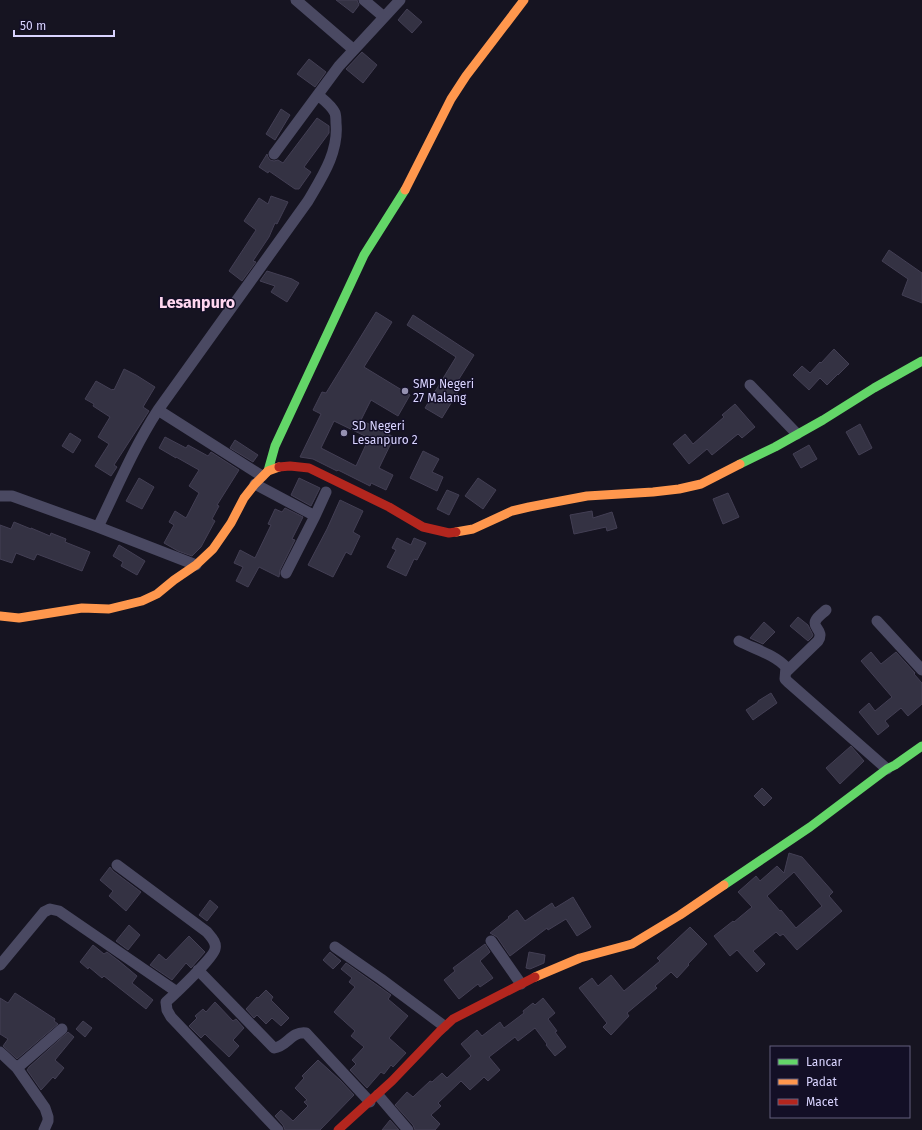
<svg xmlns="http://www.w3.org/2000/svg" width="922" height="1130" font-family="'Fira Sans',sans-serif">
<rect width="100%" height="100%" fill="#161421"/>
<path fill="#343243" stroke="#433f54" fill-rule="evenodd" d="M336 0H357L359 5 353 13Z
M407 9 422 22 412 33 398 20Z
M362 52 377 65 363 83 346 69Z
M309 59 326 72 315 87 297 74Z
M281 109 290 115 275 140 266 134Z
M317 118 329 126V133L304 167 311 172 299 189H295L269 171 268 173 259 167 267 154 268 157 270 160 274 161 278 160 283 163Z
M271 196 288 202 277 224 275 223 269 237 253 261 256 262 242 281 229 271 256 230 244 221 259 198 268 204Z
M889 250 922 273V303L902 295 908 279 882 261Z
M267 271 292 279 299 283 287 302 271 292 275 286 260 281Z
M376 312 392 322 364 367 410 395 398 416 371 400 361 420 394 437 379 468 393 475 386 490 371 483 370 486 338 470 337 471 313 459 300 457 321 414 313 410 322 392 326 393ZM334 421 369 438 356 466 321 448Z
M413 315 474 355 459 379 464 382 442 418 425 408 456 357 407 325Z
M834 349 849 364 838 375V374L827 385 820 378 809 390 793 375 802 366 810 373 820 362 821 363Z
M124 369 136 375 155 387 143 407 149 411 114 465 117 467 111 476 95 466 109 444 98 437 110 417 93 406 94 404 85 399 96 381 112 390 113 389 114 390Z
M735 404 755 427 742 438 738 434 712 455 707 449 689 464 673 444 685 434 693 444 724 417 722 415Z
M860 424 872 448 859 455 846 432Z
M70 433 81 440 73 453 62 446Z
M165 437 186 448 188 445 208 456 211 452 239 470 217 505 219 506 212 519 215 521 201 547 192 556 178 551 164 543 174 525 169 522 175 511 186 518 199 493 189 486 199 470 176 457V458L159 448Z
M235 440 258 455 253 462 230 448Z
M809 445 817 459 801 468 793 454Z
M423 451 439 459 432 472 443 477 437 491 410 478Z
M139 478 154 487 142 509 126 501Z
M299 478 320 488 311 506 291 495Z
M478 478 496 490 483 509 465 496Z
M447 490 459 495 449 515 437 509Z
M728 493 739 517 723 524 713 499Z
M340 500 363 511 353 532 360 536 351 555 346 552 333 577 308 565 327 529Z
M285 508 303 517 292 539 295 540 280 570 279 577 259 567 248 587 236 581 243 567 234 563 240 550 255 558 271 525 268 524 275 509 282 512Z
M592 511 593 518 612 512 617 528 607 531 606 527 574 534 570 515Z
M14 522 31 529V528L50 536 51 533 66 539 65 542 90 552 82 571 37 554 34 560 16 553 12 563 0 559V525L11 529Z
M397 538 411 545 414 538 426 543 417 560 414 559 406 576 387 567 396 550 392 548Z
M119 545 145 561 137 575 121 566 123 562 113 556Z
M798 617 808 625 813 635 812 637 808 641 790 626Z
M764 622 775 632 763 644 750 638Z
M871 652 881 664 896 652 915 673 914 674 922 683V704L908 716 901 708 885 721 889 726 878 735 859 712 869 703 875 711 892 697 861 661Z
M771 693 777 703 753 720 746 710 758 702V701Z
M851 746 864 761 840 784 826 768Z
M762 788 772 798 764 806 754 796Z
M789 853 802 857 833 892 829 896 842 911 797 950 783 934 780 936 776 932 753 951 765 964 757 972 737 950 730 956 714 936 733 921 734 922 752 907 738 892 756 876 760 881 777 866 784 873ZM794 872 822 906 796 928 781 910 780 911 767 896Z
M110 867 113 871 141 892 126 911 109 896 113 891 100 880Z
M573 897 591 927 577 936 566 919 548 930 547 928 510 956 497 937 490 933 509 918 508 917 517 910 525 921 552 903 555 908Z
M210 900 218 907 207 921 199 915Z
M129 925 140 935 128 950 116 941Z
M690 927 707 944 688 964 689 965 677 978 671 972 655 986 657 988 627 1013 629 1016 611 1035 603 1027 607 1023 579 988 592 978 598 986 611 975 624 991 660 961 657 958Z
M189 936 205 952 191 968 186 963 172 980 150 965 159 954 166 960Z
M485 944 490 952 480 961 493 978 480 987 478 984 459 999 444 980 455 971 453 968Z
M93 945 104 954 107 952 119 961 137 976 132 983 153 1000 146 1009 104 976 102 978 89 967 88 969 80 962Z
M330 952 341 961 333 969 323 960Z
M529 952 545 955 544 963 530 969 526 968Z
M346 963 391 995 388 999 408 1016 389 1038 406 1053 393 1067 391 1065 384 1074 381 1072 367 1088 350 1070 356 1064 352 1060 364 1047 351 1036 355 1031 334 1012 355 987 349 982 352 978 341 969Z
M266 990 273 997 271 1000 289 1018 281 1026 272 1018 266 1024 257 1015 254 1018 246 1009 257 997 258 998Z
M15 993 55 1019 54 1021 58 1024 17 1059 3 1046 8 1039 0 1034V998L8 1003Z
M543 998 555 1013 548 1019 557 1031 555 1032 566 1047 555 1056 546 1045 547 1044 535 1028 518 1041 515 1037 489 1057 500 1070 488 1081 484 1077 470 1090 461 1081 438 1103 441 1106 431 1115 440 1124 435 1130H415L413 1125 395 1105 407 1092 413 1097 430 1081 432 1082 442 1073 447 1078 471 1056 461 1044 477 1030 482 1036 500 1022 504 1028 524 1013 523 1011 533 1003 535 1005Z
M215 1002 233 1021 236 1019 244 1028 233 1040 239 1046 229 1057 205 1034 201 1038 189 1026 197 1018 195 1016 203 1009 206 1012Z
M83 1021 92 1028 85 1037 76 1029Z
M68 1032 74 1037 55 1060 64 1068 55 1079 53 1077 41 1090 27 1070 29 1067Z
M318 1060 341 1081 354 1095 320 1130H285L283 1125 275 1116 281 1110 293 1121 308 1106 304 1102 307 1100 295 1088 304 1078 302 1076Z
M390 1120 399 1130H382Z"/>
<g fill="none" stroke-linecap="round" stroke-linejoin="round">
<path stroke="#4a4962" stroke-width="11" d="M296 0 354 50
M364 0 384 17
M274 154 339 66 400 0
M750 385 797 434
M158 410 262 476
M255 484 315 516 286 573
M0 496H12L98 527 196 565
M315 516 326 492
M98 527C117 488 134 447 158 410L308 201C322 177 339 152 336 123 336 120 336 116 335 113 332 106 324 100 318 95
M877 621 922 670
M739 641C754 649 774 654 786 667L785 679 788 682 887 769
M786 672 818 641C825 630 811 628 816 620 818 616 823 613 826 610
M117 865 207 932C211 937 217 942 215 949 214 957 175 994 166 1002L167 1010 171 1017 278 1130
M491 941 521 984
M335 947 381 979 444 1026
M0 965 44 912 50 909 59 911 177 992
M198 970 274 1048C287 1047 291 1031 306 1033L370 1102
M0 1052 17 1068 45 1108 48 1117V1121L44 1130
M17 1068 62 1029
M378 1095 408 1130"/>
<path stroke="#63d668" stroke-width="9" d="M740 464 775 447 823 420 874 388 922 361
M268 471 275 446 364 255 405 190
M724 885 810 827 887 769 895 765 922 746"/>
<path stroke="#ff974d" stroke-width="9" d="M405 190 451 99 466 76 524 0
M456 532 473 529 512 511 529 507 587 496 653 492 679 489 701 484 740 464
M0 616 19 618 82 608 109 609 142 601 157 594 174 580 196 565 213 549 231 523 244 498 255 484 268 471 279 467
M535 977 580 958 632 944 680 915 724 885"/>
<path stroke="#b3261e" stroke-width="9" d="M279 467 290 466 309 468 389 507 423 527 449 533 456 532
M338 1130 392 1081 439 1032 453 1019 535 977"/>
</g>
<g fill="#9591b1" stroke="#130f26" stroke-width="1.5">
<circle cx="405" cy="391" r="4"/>
<circle cx="344" cy="433" r="4"/>
</g>
<g text-anchor="middle" stroke-width="3" stroke-linejoin="round" paint-order="stroke">
<g font-size="12" fill="#d9d4ff" stroke="#130f26" text-anchor="start">
<text x="413" y="388">SMP Negeri<tspan x="413" dy="14">27 Malang</tspan></text>
<text x="352" y="430">SD Negeri<tspan x="352" dy="14">Lesanpuro 2</tspan></text>
</g>
<g font-size="16" font-weight="bold" fill="#ffd6f0" stroke="#130f26">
<text x="197" y="308">Lesanpuro</text>
</g>
</g>
<rect x="770" y="1046" width="140" height="72" fill="#130f26" stroke="#625e7d"/>
<rect x="778" y="1059" width="20" height="6" fill="#63d668" stroke="#625e7d"/>
<text x="806" y="1066" font-size="12" fill="#d9d4ff">Lancar</text>
<rect x="778" y="1079" width="20" height="6" fill="#ff974d" stroke="#625e7d"/>
<text x="806" y="1086" font-size="12" fill="#d9d4ff">Padat</text>
<rect x="778" y="1099" width="20" height="6" fill="#b3261e" stroke="#625e7d"/>
<text x="806" y="1106" font-size="12" fill="#d9d4ff">Macet</text>
<path d="M14 30v6h100v-6" fill="none" stroke="#d9d4ff" stroke-width="2"/>
<text x="20" y="30" font-size="12" fill="#d9d4ff" stroke="#130f26" stroke-width="3" paint-order="stroke">50 m</text>
</svg>
